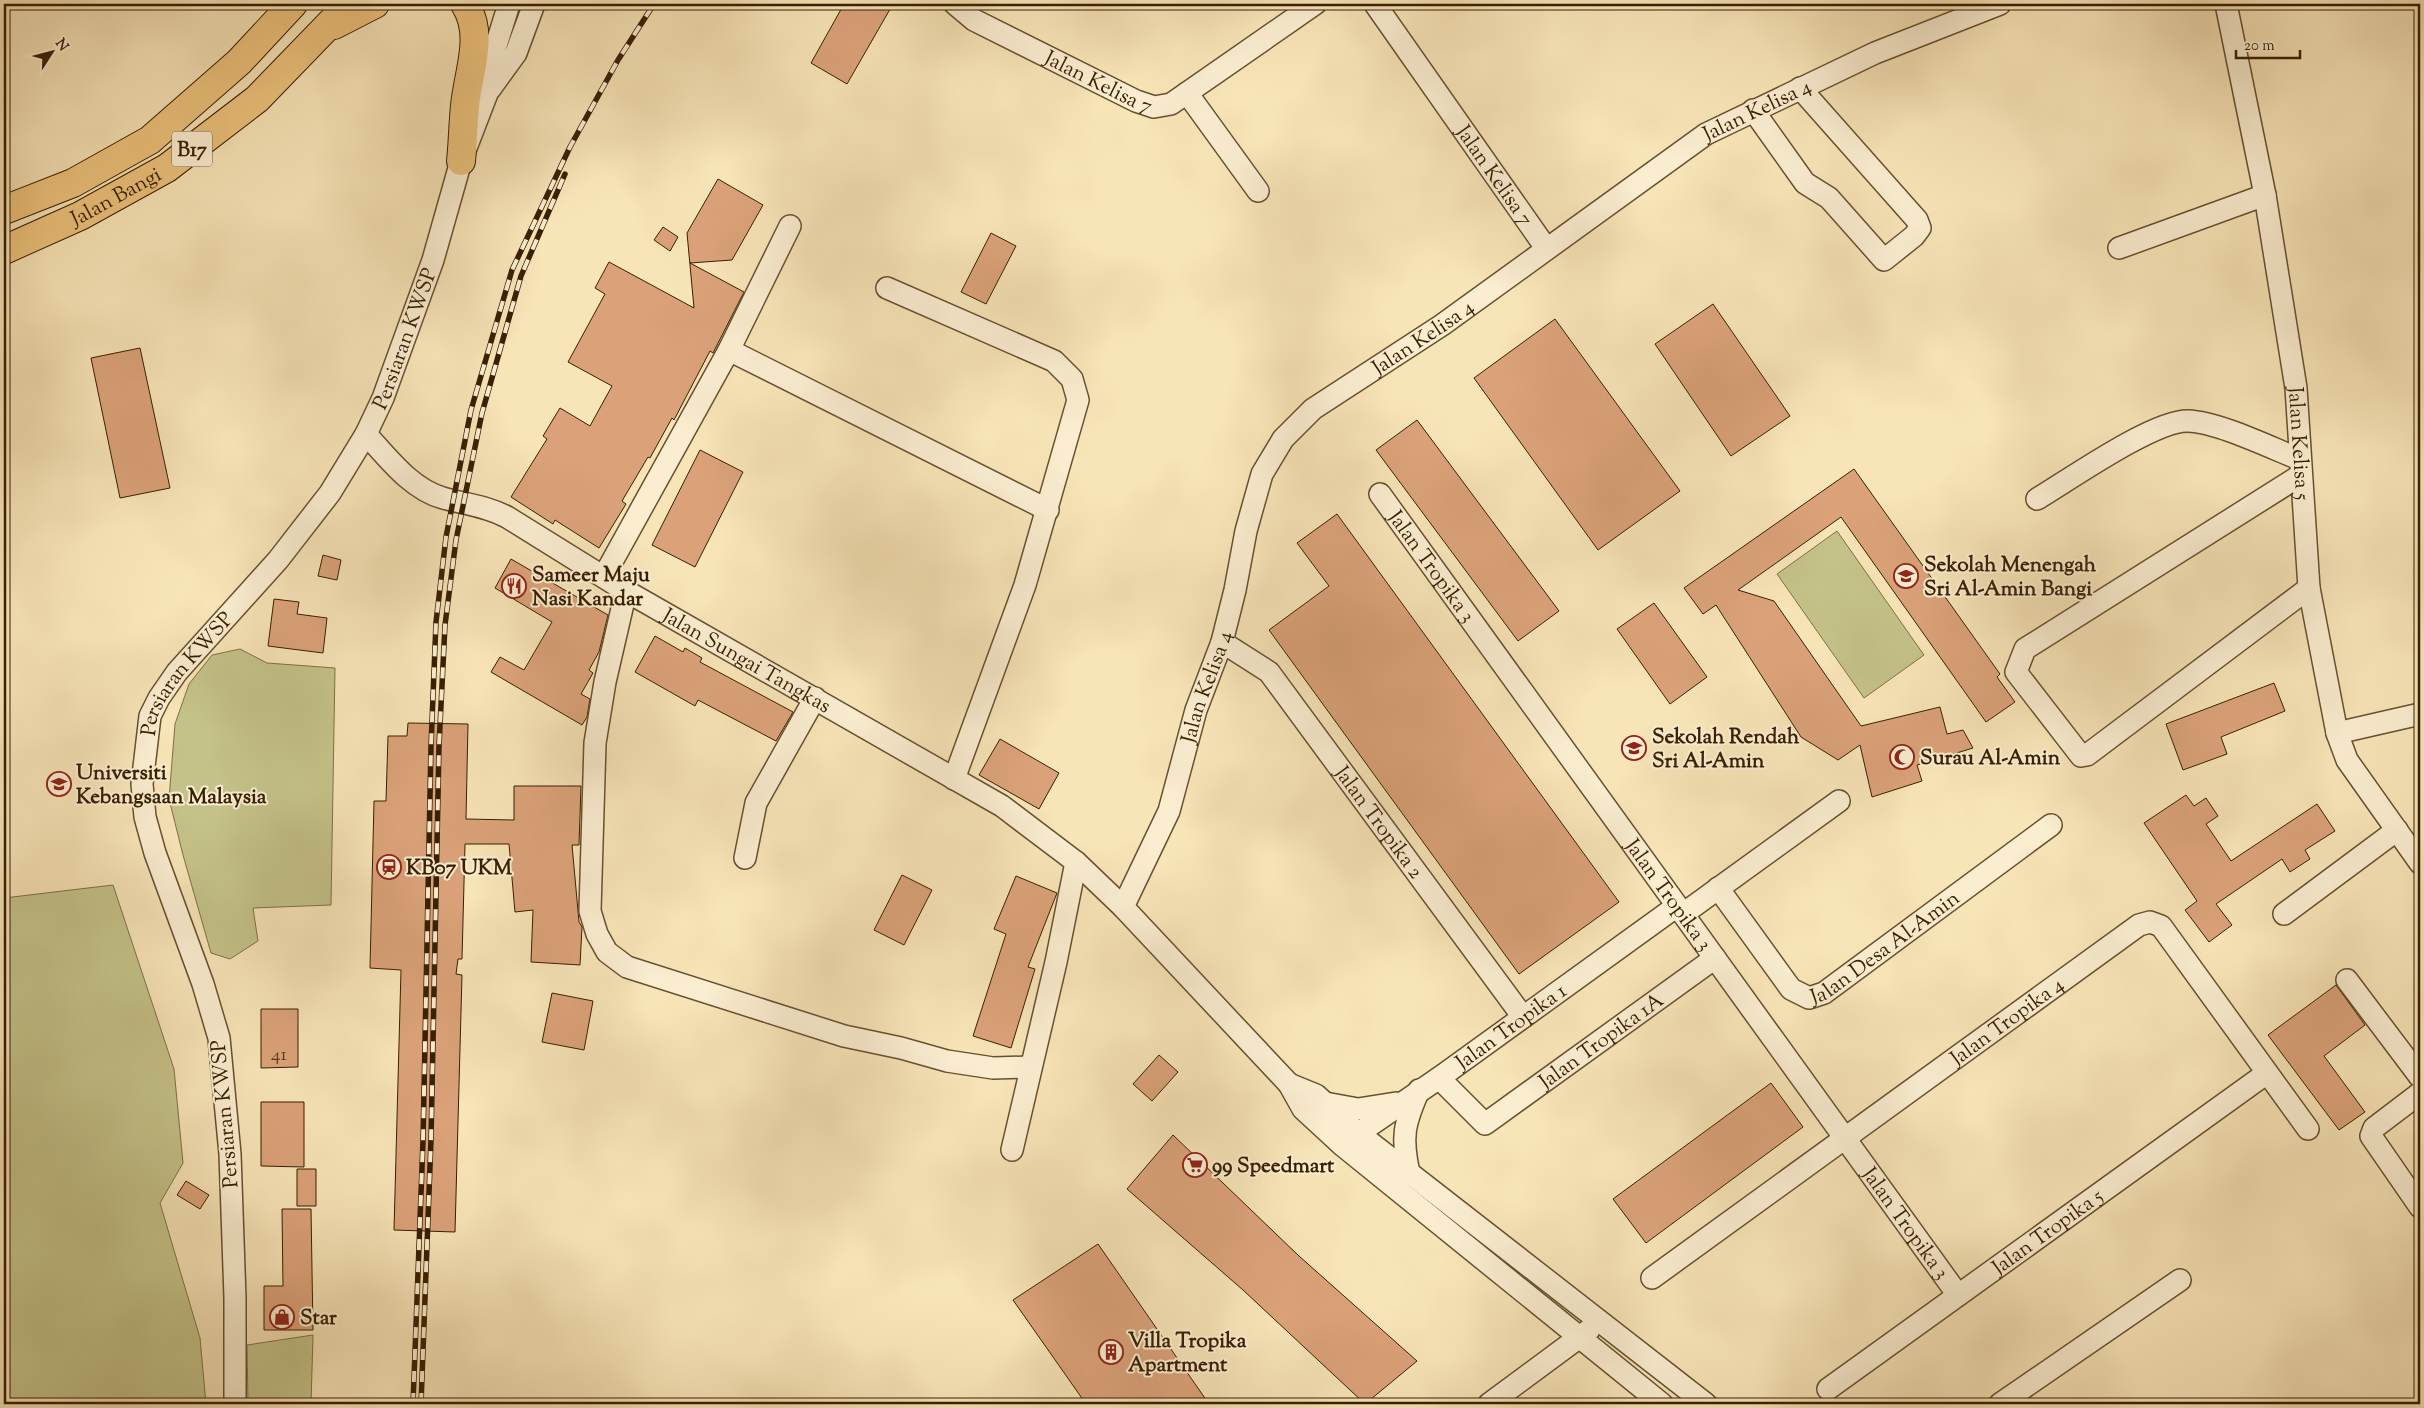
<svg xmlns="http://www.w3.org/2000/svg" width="2424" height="1408" font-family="'Sorts Mill Goudy',serif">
<rect width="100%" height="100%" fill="#f7e4b7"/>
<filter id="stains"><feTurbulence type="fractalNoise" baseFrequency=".004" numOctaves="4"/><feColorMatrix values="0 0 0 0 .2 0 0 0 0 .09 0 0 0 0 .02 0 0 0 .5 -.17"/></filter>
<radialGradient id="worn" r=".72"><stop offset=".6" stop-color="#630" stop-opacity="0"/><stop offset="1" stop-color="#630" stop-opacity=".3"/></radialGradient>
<path fill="#c4c289" stroke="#7e7044" d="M1837 531 1924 655 1864 698 1777 574Z
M240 649 267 663 335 668 331 905 253 908 258 941 230 959 211 953 183 855 169 799 175 724 189 684 212 655Z
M113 885 174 1069 183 1163 160 1203 200 1338 206 1404H4V898Z
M313 1335 311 1404H248L247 1345Z"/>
<path fill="#dba279" stroke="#381f00" d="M844 4H893L847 84 811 63Z
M718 179 763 205 732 260 690 263 744 292 713 353 710 351 674 420 672 418 650 458 648 457 622 501 626 504 599 548 555 520 553 524 511 497 547 439 543 436 560 408 590 426 612 386 568 362 605 294 595 288 609 262 694 308 687 233Z
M663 227 678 237 670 251 654 240Z
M991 233 1016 246 986 304 961 292Z
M1713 304 1790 416 1731 456 1655 344Z
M1555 319 1680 491 1598 550 1474 378Z
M140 348 170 488 120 498 91 358Z
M1417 420 1559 611 1518 641 1376 450Z
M700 450 743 472 695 567 652 545Z
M1854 469 2000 674 1997 677 2015 702 1986 722 1841 517 1738 590 1774 601 1861 726 1940 707 1947 734 1963 730 1973 748 1917 765 1922 781 1872 797 1860 745 1838 760 1801 737 1716 605 1703 614 1684 588Z
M1337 514 1619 902 1519 974 1269 630 1329 586 1297 543Z
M323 555 341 560 337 580 318 576Z
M511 559 608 615 599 652 589 670 593 673 581 694 590 699 587 717 582 725 491 672 500 657 524 670 552 622 495 588Z
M274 599 299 602 297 614 327 618 323 653 268 646Z
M1654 603 1707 677 1670 704 1617 629Z
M655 636 683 652 685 648 702 658 700 662 793 712 776 741 698 700 695 706 635 672Z
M2274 683 2285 711 2221 737 2227 754 2183 770 2166 724Z
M408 723 468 724 466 819 514 820V786H581L579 845H572L579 922 582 927 580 965 531 962 533 910 515 912 509 844H465L462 959H458L456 974 462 975 455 1232 394 1230 401 970 370 968 374 801H386L388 736H407Z
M1000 739 1059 773 1039 809 979 775Z
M2186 795 2194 806 2206 798 2218 816 2206 824 2231 861 2317 804 2335 831 2305 850 2310 859 2290 872 2282 859 2216 904 2232 925 2209 942 2185 910 2197 901 2144 823Z
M902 875 932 890 904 945 874 930Z
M1016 876 1057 893 1028 967 1035 969 1011 1048 973 1036 1006 934 994 929Z
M2336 985 2365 1025 2324 1056 2365 1112 2339 1130 2268 1035Z
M552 993 593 1001 584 1050 542 1042Z
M261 1009H298V1067L261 1068Z
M1159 1055 1178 1072 1152 1101 1133 1084Z
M1771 1083 1803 1127 1646 1243 1613 1199Z
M261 1102H304V1167L261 1166Z
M1173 1135 1299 1256 1417 1361 1365 1404 1243 1290 1127 1189Z
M297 1169H316V1206H297Z
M186 1181 209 1195 200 1209 177 1195Z
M282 1209H311L313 1330H264V1286H283Z
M1098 1244 1209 1404H1086L1013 1300Z"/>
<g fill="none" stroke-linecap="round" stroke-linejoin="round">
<defs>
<g id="minor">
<path id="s1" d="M955 4 974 20 1136 101 1154 107 1171 104 1315 4"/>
<path id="s2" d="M1375 4 1546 248"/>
<path id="s3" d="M2226 4 2265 195 2296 388 2309 588 2337 733 2347 760 2420 863"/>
<path d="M490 89 516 53 534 4"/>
<path d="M1187 93 1258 191"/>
<path d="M1753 110 1805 183 1829 198 1884 260 1914 236 1920 228 1917 220 1800 88"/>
<path d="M2119 248 2265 195"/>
<path d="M887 288 1054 361 1072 379 1078 400 1025 585 954 779"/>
<path d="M729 350 1048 510"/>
<path id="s4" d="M366 434C388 458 411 489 443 498 465 504 486 506 507 517L626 591 1002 806 1076 862 1123 907 1289 1084 1303 1109 1342 1145 1662 1404"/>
<path d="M2301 475 2025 649 2016 672 2081 756 2087 755 2309 588"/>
<path id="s5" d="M1380 494 1958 1295"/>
<path d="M2037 499C2069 480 2154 420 2188 421 2218 422 2269 447 2299 459"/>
<path d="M604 576 729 350 790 226"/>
<path d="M626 591 605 682 595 743 590 911 597 934 607 952 627 967 844 1036 901 1048 947 1061 993 1068 1031 1067"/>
<path id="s6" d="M1222 642 1269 672 1523 1017"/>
<path d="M2337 733 2420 714"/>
<path d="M745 858 756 803 815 698"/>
<path id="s7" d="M1718 888 1791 989 1809 998 1824 993 2051 825"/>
<path id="s8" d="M1123 907 1169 811 1196 710 1222 642 1235 590 1246 531 1262 474 1283 439 1313 409 1442 325 1706 134 1875 53 2000 4"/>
<path d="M1683 914 1839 801"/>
<path d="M2284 914 2397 830"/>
<path d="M2347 980 2420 1077"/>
<path id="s9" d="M1439 1078 1485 1124 1715 958"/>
<path d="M1289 1084 1316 1095 1358 1133 1706 1404"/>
<path d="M2420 1093 2374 1128 2371 1136 2420 1207"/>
<path d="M1325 1103 1358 1109 1396 1103"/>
<path id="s10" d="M1347 1141 1439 1078 1677 906"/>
<path d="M1012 1150 1056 962 1076 862"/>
<path d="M1409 1173C1401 1137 1404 1124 1419 1090"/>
<path id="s11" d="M1652 1278 2139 925 2150 922 2161 926 2308 1129"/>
<path id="s12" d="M1828 1389 2267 1073"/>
<path id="s13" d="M235 1404V1298L230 1154 219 1038 203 984 155 853 145 817 142 784 150 716 159 698 177 672 278 560 330 493 366 434 383 398 433 260 461 161 488 91 494 52 509 4"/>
<path d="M1489 1404 1589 1330"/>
<path d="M2000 1404 2180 1280"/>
</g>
<g id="major">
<path d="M334 25 375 4"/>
<path d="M461 161C463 143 463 125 465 106 468 72 485 36 465 4"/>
<path d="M4 210 73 183 150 140 239 62 293 4"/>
<path id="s14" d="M4 250 80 216 167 168 257 99 349 4"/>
</g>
</defs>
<use href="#minor" stroke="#68502e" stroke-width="24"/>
<use href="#major" stroke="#381f00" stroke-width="30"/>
<use href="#minor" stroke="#faedd0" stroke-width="21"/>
<use href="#major" stroke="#ecc27c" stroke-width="28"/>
<defs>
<path id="rail" d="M413 1404 423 1141 431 746 436 622 446 537 471 410 512 270 570 147 618 60 654 4
M421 1404 431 1140 439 746 445 625 456 540 482 413 521 276 565 174"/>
</defs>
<use href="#rail" stroke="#381f00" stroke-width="5.5"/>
<use href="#rail" stroke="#faedd0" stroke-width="4" stroke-dasharray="11" stroke-linecap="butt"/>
</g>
<defs>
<symbol id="school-ring" viewBox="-11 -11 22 22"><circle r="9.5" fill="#faedd0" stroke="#8f2418" stroke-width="1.5"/><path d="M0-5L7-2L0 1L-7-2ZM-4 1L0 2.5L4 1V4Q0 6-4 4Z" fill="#8f2418"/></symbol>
<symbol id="restaurant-ring" viewBox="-11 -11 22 22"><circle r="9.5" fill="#faedd0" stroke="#8f2418" stroke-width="1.5"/><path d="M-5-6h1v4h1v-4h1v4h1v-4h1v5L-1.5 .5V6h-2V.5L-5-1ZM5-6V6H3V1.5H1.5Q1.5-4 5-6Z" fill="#8f2418"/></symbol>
<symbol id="mosque-ring" viewBox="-11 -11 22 22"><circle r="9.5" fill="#faedd0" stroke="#8f2418" stroke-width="1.5"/><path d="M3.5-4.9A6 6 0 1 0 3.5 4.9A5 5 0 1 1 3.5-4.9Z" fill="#8f2418"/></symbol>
<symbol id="university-ring" viewBox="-11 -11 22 22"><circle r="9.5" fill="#faedd0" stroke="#8f2418" stroke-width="1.5"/><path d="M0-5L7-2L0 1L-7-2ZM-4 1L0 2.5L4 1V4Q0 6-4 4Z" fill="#8f2418"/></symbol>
<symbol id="station-ring" viewBox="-11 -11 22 22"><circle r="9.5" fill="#faedd0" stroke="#8f2418" stroke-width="1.5"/><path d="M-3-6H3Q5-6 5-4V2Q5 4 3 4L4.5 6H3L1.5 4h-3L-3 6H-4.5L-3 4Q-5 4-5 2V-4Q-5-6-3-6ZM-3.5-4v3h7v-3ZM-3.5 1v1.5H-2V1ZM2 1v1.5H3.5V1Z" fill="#8f2418"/></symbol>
<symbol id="supermarket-ring" viewBox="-11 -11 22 22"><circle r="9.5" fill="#faedd0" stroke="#8f2418" stroke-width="1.5"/><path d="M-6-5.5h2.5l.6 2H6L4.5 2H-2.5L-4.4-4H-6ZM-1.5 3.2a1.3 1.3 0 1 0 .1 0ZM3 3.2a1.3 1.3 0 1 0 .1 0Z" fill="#8f2418"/></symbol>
<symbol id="shop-ring" viewBox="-11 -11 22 22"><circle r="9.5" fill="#faedd0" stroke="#8f2418" stroke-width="1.5"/><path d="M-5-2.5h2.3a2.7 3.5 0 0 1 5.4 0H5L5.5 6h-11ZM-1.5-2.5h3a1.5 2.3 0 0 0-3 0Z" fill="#8f2418"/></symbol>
<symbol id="building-ring" viewBox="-11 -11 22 22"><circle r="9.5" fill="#faedd0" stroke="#8f2418" stroke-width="1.5"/><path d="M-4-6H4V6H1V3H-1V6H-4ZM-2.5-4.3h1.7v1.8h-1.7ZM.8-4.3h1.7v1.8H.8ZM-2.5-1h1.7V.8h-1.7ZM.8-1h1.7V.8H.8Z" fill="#8f2418"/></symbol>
</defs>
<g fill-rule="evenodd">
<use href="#school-ring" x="1892" y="562" width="28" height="28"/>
<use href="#restaurant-ring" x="500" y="572" width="28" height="28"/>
<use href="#school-ring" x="1620" y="734" width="28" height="28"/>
<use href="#mosque-ring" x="1888" y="743" width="28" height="28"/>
<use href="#university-ring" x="45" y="770" width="28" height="28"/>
<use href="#station-ring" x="375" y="853" width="28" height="28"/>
<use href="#supermarket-ring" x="1181" y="1151" width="28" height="28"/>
<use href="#shop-ring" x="268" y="1303" width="28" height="28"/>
<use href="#building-ring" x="1097" y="1338" width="28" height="28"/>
</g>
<g text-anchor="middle" stroke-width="4" stroke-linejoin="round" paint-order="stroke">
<g font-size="19" fill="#61401e">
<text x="279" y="1060">41</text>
</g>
<rect fill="#faedd0" stroke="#725d3e" stroke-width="1" x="172" y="131.5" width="40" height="35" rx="4"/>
<g font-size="20" font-weight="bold" fill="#381f00">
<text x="192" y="156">B17</text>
</g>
<g font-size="21" fill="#381f00" stroke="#faedd0">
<text dy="7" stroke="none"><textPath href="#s1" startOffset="164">Jalan Kelisa 7</textPath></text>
<text dy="7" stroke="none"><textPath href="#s8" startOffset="1076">Jalan Kelisa 4</textPath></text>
<text dy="7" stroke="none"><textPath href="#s2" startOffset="209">Jalan Kelisa 7</textPath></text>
<text dy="7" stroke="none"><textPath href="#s14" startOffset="124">Jalan Bangi</textPath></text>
<text dy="7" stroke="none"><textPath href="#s8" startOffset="671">Jalan Kelisa 4</textPath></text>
<text dy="7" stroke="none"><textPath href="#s13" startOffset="1161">Persiaran KWSP</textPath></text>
<text dy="7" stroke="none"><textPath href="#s3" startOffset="446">Jalan Kelisa 5</textPath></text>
<text dy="7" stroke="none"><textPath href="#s5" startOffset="89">Jalan Tropika 3</textPath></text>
<text dy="7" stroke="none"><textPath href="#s4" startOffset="448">Jalan Sungai Tangkas</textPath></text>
<text dy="7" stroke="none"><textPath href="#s13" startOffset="756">Persiaran KWSP</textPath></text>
<text dy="7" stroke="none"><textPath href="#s8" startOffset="236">Jalan Kelisa 4</textPath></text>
<text dy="7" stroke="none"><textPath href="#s6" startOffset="242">Jalan Tropika 2</textPath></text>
<text dy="7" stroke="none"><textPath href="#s5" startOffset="494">Jalan Tropika 3</textPath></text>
<text dy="7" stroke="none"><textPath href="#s7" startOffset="236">Jalan Desa Al-Amin</textPath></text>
<text dy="7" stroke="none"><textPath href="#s11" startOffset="438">Jalan Tropika 4</textPath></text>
<text dy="7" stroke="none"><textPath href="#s10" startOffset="200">Jalan Tropika 1</textPath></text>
<text dy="7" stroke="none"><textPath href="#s9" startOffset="208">Jalan Tropika 1A</textPath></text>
<text transform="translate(224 1114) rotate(-95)" y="7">Persiaran KWSP</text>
<text dy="7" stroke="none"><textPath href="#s5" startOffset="899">Jalan Tropika 3</textPath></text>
<text dy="7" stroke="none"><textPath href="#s12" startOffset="270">Jalan Tropika 5</textPath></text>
</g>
<g font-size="21" font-weight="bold" fill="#381f00" stroke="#faedd0" text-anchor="start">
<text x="1924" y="571">Sekolah Menengah<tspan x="1924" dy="24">Sri Al-Amin Bangi</tspan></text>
<text x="532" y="581">Sameer Maju<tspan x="532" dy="24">Nasi Kandar</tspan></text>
<text x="1652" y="743">Sekolah Rendah<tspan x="1652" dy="24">Sri Al-Amin</tspan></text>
<text x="1920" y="764">Surau Al-Amin</text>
<text x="76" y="779">Universiti<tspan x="76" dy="24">Kebangsaan Malaysia</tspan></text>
<text x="406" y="874">KB07 UKM</text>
<text x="1212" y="1172">99 Speedmart</text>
<text x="300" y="1324">Star</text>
<text x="1128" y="1347">Villa Tropika<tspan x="1128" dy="24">Apartment</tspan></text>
</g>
</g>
<rect width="2424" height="1408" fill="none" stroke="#f7e4b7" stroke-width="20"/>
<rect x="5" y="5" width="2414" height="1398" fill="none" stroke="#381f00" stroke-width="2.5"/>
<rect x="10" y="10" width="2404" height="1388" fill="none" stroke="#381f00"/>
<g transform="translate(52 52) rotate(54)" stroke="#faedd0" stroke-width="4" paint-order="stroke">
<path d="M0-4L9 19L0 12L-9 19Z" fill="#381f00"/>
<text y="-8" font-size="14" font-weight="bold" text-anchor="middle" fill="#381f00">N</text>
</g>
<path d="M2236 50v8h64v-8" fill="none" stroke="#381f00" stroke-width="2.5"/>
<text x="2244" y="50" font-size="15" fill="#381f00" stroke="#faedd0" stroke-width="4" paint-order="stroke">20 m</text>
<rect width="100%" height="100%" filter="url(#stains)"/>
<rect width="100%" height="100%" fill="url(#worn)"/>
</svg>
